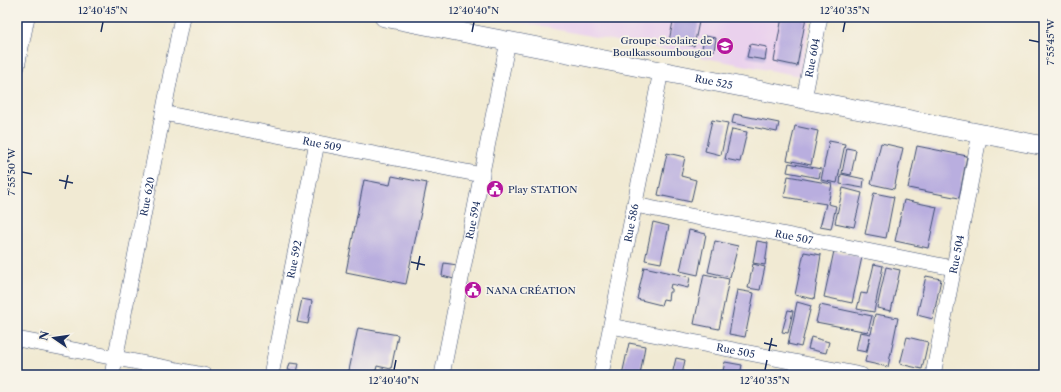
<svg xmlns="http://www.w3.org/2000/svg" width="1061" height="392" font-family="'Libre Caslon Text',serif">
<rect width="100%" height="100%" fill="#f7f3e8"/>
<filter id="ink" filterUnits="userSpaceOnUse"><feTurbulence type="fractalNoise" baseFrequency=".025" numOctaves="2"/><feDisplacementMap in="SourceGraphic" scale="8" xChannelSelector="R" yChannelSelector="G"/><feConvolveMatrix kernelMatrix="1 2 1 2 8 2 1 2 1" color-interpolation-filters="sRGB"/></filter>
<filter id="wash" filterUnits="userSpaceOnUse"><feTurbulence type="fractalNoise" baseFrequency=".012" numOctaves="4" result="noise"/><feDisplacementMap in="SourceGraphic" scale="16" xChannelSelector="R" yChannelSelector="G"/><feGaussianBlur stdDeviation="0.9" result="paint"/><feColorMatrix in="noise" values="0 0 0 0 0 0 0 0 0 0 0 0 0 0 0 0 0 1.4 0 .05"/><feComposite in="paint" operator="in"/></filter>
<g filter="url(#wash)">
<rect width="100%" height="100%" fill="#f1ead3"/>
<path fill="#ead1ed" d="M490 17H811L800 76Z"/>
<g id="blocks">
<path fill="#b9aedf" d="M674 17H700L694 46 669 41Z
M782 17H806L797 66 774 61Z
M704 36 716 38 714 51 702 49Z
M750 44 767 47 765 60 747 57Z
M734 114 779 123 777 132 732 123Z
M712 120 728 123 721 155 705 151Z
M795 126 818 131 811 165 787 160Z
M732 129 747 132 740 162 725 159Z
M829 141 845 144 837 183 821 180Z
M881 143 903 148 894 189 871 184Z
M917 146 967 156 959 198 908 188Z
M847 148 856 150 851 175 842 173Z
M667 153 685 157 681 176 696 180 691 202 658 195Z
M789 163 821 169 819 178 787 172Z
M841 174 864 179 863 188 840 184Z
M392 176 427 183 406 284 346 272 364 180 390 185Z
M788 176 832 184 828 204 836 206 831 229 820 227 826 204 784 197Z
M843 188 862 193 854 227 835 223Z
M874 193 894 197 886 238 865 234Z
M904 200 937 207 928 248 895 241Z
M653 222 669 226 661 263 645 260Z
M689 230 706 234 698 275 680 271Z
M715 241 738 246 730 277 708 272Z
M757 241 768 243 765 265 753 263Z
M834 251 862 257 852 303 824 297Z
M804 252 821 255 814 299 795 295Z
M444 263 457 265 454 279 442 276Z
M753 264 765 267 760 290 748 288Z
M874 264 883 266 874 312 857 309 861 293 867 294Z
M644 267 690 277 688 288 671 284 670 288 672 289V292H669L668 300 663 299 661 305 637 299Z
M886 267 900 270 891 311 877 308Z
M704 274 729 279 719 329 694 324Z
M926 276 941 279 933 319 917 315Z
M737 290 754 293 745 337 729 334Z
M302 299 312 301 308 324 297 322Z
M797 302 811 306 801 347 788 344Z
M820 305 872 316 868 332 816 322Z
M788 310 793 311 788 333 782 332Z
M875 314 898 318 888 367 865 362 870 337 866 352 856 350 860 332 871 334Z
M358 328 398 335 391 369 377 366 375 375H348Z
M811 337 829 342 826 353 808 349Z
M907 337 928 342 922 369 900 364Z
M629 343 645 346 640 375H622Z
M676 358 685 360 682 375H672Z
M725 362 742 365 740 375H722Z
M290 363 299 364 297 372 288 370Z
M792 366 803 368 802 375H791Z"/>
</g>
</g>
<g filter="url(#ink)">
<use href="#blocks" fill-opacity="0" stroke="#3b4b70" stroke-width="1"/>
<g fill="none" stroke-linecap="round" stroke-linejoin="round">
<defs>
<g id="minor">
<path d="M17 67 27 17"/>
<path id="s1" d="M804 99 820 17"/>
<path id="s2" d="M163 113 482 175"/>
<path id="s3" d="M635 205 953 268"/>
<path id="s4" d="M611 326 861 375"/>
<path d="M17 339 204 375"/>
<path id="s5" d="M112 375 182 17"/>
<path id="s6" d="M271 375 317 143"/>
<path id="s7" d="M442 375 508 41"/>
<path id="s8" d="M601 375 661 71"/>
<path id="s9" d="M933 375 980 133"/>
</g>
<g id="tertiary">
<path id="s10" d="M384 17 1044 146"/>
</g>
</defs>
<use href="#minor" stroke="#3b4b70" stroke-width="16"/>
<use href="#tertiary" stroke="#3b4b70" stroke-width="20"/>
<use href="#minor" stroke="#fff" stroke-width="15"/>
<use href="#tertiary" stroke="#fff" stroke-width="19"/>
</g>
</g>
<path fill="none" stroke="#1b2f5e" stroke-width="1.5" d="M101 32 103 22M472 32 474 22M843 32 845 22M1029 40 1039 42M22 172 32 174M59 180 73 183M65 189 68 175M411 262 425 265M417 270 420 256M764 343 777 346M769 351 772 338M394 370 396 360M765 370 767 360"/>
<defs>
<symbol id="school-disc" viewBox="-11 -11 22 22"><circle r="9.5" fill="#b5179e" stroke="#f7f3e8"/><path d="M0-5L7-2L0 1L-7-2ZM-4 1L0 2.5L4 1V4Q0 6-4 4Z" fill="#fff"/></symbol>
<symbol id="civic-disc" viewBox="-11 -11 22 22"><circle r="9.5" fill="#b5179e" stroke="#f7f3e8"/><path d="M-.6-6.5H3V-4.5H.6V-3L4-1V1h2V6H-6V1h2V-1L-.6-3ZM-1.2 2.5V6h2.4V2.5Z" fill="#fff"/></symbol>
</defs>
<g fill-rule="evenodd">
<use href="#school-disc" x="715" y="36" width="20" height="20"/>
<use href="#civic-disc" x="485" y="179" width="20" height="20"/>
<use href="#civic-disc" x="463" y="280" width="20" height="20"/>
</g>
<g text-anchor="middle" stroke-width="3.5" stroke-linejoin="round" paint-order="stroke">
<g font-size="10" fill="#1b2f5e" stroke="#f7f3e8" text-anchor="start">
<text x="712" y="44" text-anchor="end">Groupe Scolaire de<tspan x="712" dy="12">Boulkassoumbougou</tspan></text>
<text x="508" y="193">Play STATION</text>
<text x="486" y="294">NANA CRÉATION</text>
</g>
<g font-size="10" fill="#1b2f5e" stroke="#f7f3e8">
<text dy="4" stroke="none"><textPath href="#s1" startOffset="42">Rue 604</textPath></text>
<text dy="4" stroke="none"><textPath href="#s10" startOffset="336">Rue 525</textPath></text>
<text dy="4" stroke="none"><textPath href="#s2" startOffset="162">Rue 509</textPath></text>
<text dy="4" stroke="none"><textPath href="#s5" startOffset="182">Rue 620</textPath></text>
<text dy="4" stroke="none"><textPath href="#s7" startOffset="158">Rue 594</textPath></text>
<text dy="4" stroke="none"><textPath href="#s8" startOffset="155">Rue 586</textPath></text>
<text dy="4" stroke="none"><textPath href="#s3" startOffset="162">Rue 507</textPath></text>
<text dy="4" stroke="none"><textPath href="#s9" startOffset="123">Rue 504</textPath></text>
<text dy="4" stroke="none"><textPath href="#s6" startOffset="118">Rue 592</textPath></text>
<text dy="4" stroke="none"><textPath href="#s4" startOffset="127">Rue 505</textPath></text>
</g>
</g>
<rect width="1061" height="392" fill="none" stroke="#f7f3e8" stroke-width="44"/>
<g transform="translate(54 338) rotate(283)" stroke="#f7f3e8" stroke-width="3" paint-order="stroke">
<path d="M0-3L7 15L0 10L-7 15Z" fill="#1b2f5e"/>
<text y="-6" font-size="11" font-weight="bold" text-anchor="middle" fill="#1b2f5e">N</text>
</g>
<rect x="22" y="22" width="1017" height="348" fill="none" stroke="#1b2f5e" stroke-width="1.5"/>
<g font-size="10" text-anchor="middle" fill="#1b2f5e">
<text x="103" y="14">12°40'45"N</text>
<text x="474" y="14">12°40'40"N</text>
<text x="845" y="14">12°40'35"N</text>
<text transform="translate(1050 42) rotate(-90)" y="4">7°55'45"W</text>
<text transform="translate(11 172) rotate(-90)" y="4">7°55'50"W</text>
<text x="394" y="384">12°40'40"N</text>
<text x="765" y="384">12°40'35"N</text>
</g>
</svg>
